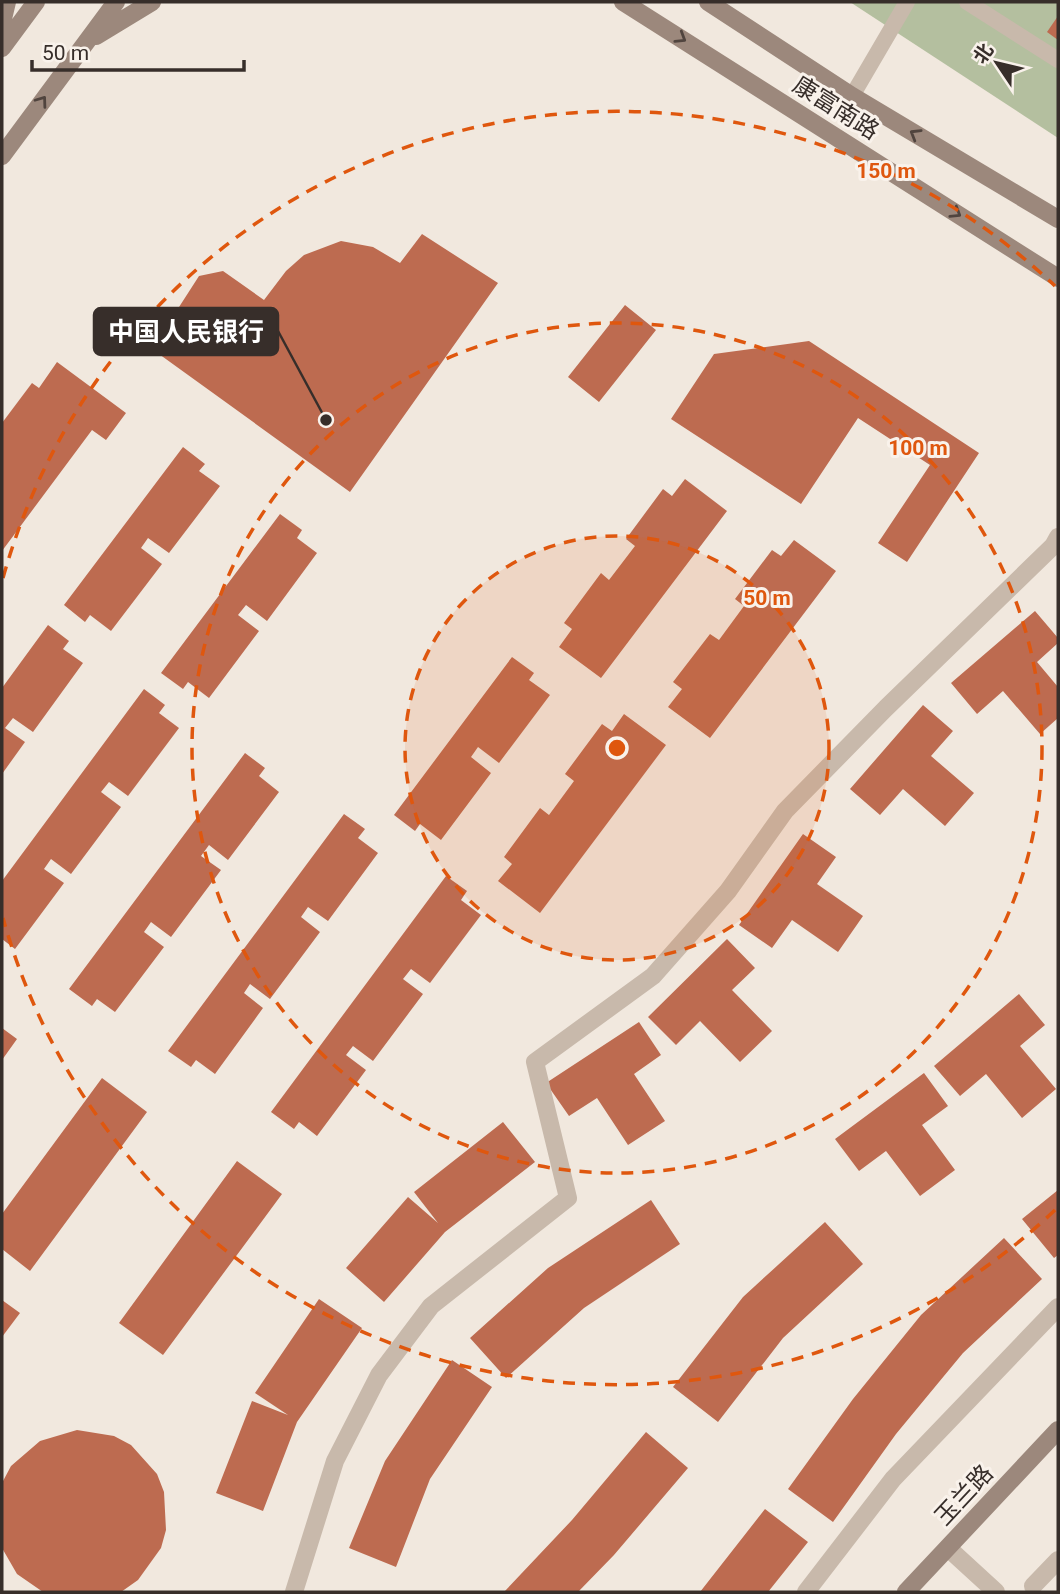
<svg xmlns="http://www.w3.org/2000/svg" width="1060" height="1594" font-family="Roboto,'Noto Sans SC',sans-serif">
<rect width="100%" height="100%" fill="#f1e8de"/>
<path fill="#b4bf9f" d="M850 2H1058V138Z"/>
<path fill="#bd6b50" d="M1058 16V40L1047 32Z
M422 234 498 283 350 492 152 349 199 276 223 271 264 300 286 271 304 255 341 241 373 247 400 263Z
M625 305 656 330 599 402 568 377Z
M809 341 979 453 907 562 878 543 930 465 858 418 801 504 671 419 714 354Z
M57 362 126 413 106 440 92 430 2 551V423L32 383 39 388Z
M183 447 205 464 199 471 220 486 169 553 148 538 141 548 162 564 111 631 90 615 85 622 64 605Z
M685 479 727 511 601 678 559 647 572 629 564 623 601 573 609 580 635 546 626 539 663 489 672 496Z
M280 514 302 530 297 538 317 553 267 621 246 605 238 615 259 631 209 698 188 682 183 689 161 673Z
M794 540 836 571 710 738 668 707 682 689 673 682 710 634 719 640 744 606 735 599 772 550 781 556Z
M1035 611 1058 638V643L1037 662 1058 687V718L1040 734 1003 691 977 714 951 683Z
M48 625 69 641 63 649 83 663 33 732 13 718 5 728 25 742 2 774V688Z
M512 657 534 673 529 680 550 695 499 763 478 747 471 757 491 773 441 840 420 824 415 831 394 815Z
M144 689 165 705 159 713 179 728 128 796 109 782 101 792 121 807 71 874 51 859 44 869 64 883 15 949 2 939V881Z
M923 705 953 731 931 756 974 793 945 826 903 789 880 815 850 789Z
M624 714 666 745 540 913 498 881 512 864 504 857 540 808 549 815 574 781 565 774 602 724 612 731Z
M245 753 265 768 259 776 279 792 228 860 209 845 201 856 221 870 171 937 151 922 144 932 164 947 115 1012 97 999 92 1006 69 989Z
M344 814 365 829 358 838 378 853 328 921 308 907 301 917 320 932 270 999 250 984 244 993 263 1008 215 1074 196 1060 191 1067 168 1051Z
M803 834 836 857 817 884 863 916 838 952 792 920 772 948 739 925Z
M446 876 467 891 461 900 481 915 430 983 411 969 403 979 423 994 373 1061 353 1046 346 1055 366 1070 317 1136 299 1122 294 1129 271 1112Z
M727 939 755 968 732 990 772 1031 740 1062 700 1021 676 1045 648 1017Z
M1019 994 1045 1025 1020 1046 1056 1089 1022 1118 986 1074 960 1096 934 1066Z
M639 1022 661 1055 634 1074 665 1121 628 1145 597 1098 569 1116 546 1083Z
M2 1028 17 1039 2 1060Z
M924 1073 948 1106 922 1125 955 1170 920 1196 886 1151 859 1171 835 1139Z
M102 1078 147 1112 30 1271 2 1249V1214Z
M503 1122 535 1162 445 1232 384 1302 346 1268 408 1197 438 1223 414 1192Z
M237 1161 282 1194 163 1355 119 1323Z
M1058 1190V1255L1054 1258 1022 1219Z
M651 1200 680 1244 584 1308 506 1378 470 1338 548 1268Z
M825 1222 863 1264 783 1338 718 1422 673 1387 743 1297Z
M1004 1238 1042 1279 963 1353 896 1434 833 1522 788 1489 853 1399 921 1315Z
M319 1299 362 1328 297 1422 263 1511 216 1493 252 1401 288 1415 255 1393Z
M2 1300 20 1313 2 1337Z
M452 1360 492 1387 430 1479 396 1567 349 1548 385 1461Z
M77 1430 114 1436 131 1445 157 1474 164 1492 166 1530 161 1548 138 1580 121 1592H43L17 1574 2 1548V1483L11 1466 40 1441Z
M646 1432 688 1468 614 1555 578 1592H504L572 1520Z
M765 1509 808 1542 768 1592H700Z"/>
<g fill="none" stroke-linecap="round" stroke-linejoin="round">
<path stroke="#c8b9ab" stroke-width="16" d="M967 2 1058 60
M852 96 907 2"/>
<path stroke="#c8b9ab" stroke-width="18" d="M948 1548 996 1592
M1033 1586 1058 1560
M294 1592 335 1461 379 1375 431 1306 568 1198 535 1062 653 976 728 891 785 811 886 708 1053 546 1058 537
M806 1592 893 1479 1058 1307"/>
<path stroke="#9c887c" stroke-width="18" d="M623 2 1058 278
M708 2 852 96 1058 219
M2 23 7 2
M96 36 152 2
M2 48 36 2
M2 156 116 2
M906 1592 1058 1430"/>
</g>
<defs><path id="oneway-chevron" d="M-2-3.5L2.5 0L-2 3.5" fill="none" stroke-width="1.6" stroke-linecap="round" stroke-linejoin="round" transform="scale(1.75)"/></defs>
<g stroke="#50443e">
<use href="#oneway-chevron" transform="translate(681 38) rotate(32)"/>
<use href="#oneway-chevron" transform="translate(42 101) rotate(-54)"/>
<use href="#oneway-chevron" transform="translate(915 134) rotate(-149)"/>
<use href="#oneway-chevron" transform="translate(956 213) rotate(32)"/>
</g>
<circle cx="617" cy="748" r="212" fill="#df570e" fill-opacity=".12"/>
<g fill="none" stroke="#df570e" stroke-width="3.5" stroke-dasharray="12 9">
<circle cx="617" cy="748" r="212"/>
<circle cx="617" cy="748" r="425"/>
<path d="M1055 1210A637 637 0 0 1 3 918M3 578A637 637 0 0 1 1055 286"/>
</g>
<g text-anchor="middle" stroke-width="6" stroke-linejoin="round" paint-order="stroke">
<g font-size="24" fill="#372e2a" stroke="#f9f2eb">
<text transform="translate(836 108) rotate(32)" y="8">康富南路</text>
<text transform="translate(964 1495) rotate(-47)" y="8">玉兰路</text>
</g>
</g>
<circle cx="617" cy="748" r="10" fill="#df570e" stroke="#f9f2eb" stroke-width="3.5"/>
<g font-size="21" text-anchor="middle" font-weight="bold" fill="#df570e" stroke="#f9f2eb" stroke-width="6" stroke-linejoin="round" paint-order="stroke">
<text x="886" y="178">150 m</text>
<text x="918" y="455">100 m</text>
<text x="767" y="605">50 m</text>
</g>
<path fill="none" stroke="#372e2a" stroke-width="2.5" d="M326 420L278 331"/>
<circle fill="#372e2a" stroke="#f9f2eb" stroke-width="2.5" cx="326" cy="420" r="7"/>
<rect fill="#372e2a" stroke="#372e2a" stroke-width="2.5" x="94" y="308" width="184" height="47" rx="7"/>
<g font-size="26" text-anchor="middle" font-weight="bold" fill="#fff">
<text x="186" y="341">中国人民银行</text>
</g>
<rect width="1060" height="1594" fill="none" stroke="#372e2a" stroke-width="7"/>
<g transform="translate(997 63) rotate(305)" stroke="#f9f2eb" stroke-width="5" paint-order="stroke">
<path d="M0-5L12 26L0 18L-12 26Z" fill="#372e2a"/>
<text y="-10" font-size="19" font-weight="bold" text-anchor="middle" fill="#372e2a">北</text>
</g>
<path d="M32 60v10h212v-10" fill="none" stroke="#372e2a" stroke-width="3.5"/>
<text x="42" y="60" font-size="21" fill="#372e2a" stroke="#f9f2eb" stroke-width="5" paint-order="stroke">50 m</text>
</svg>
